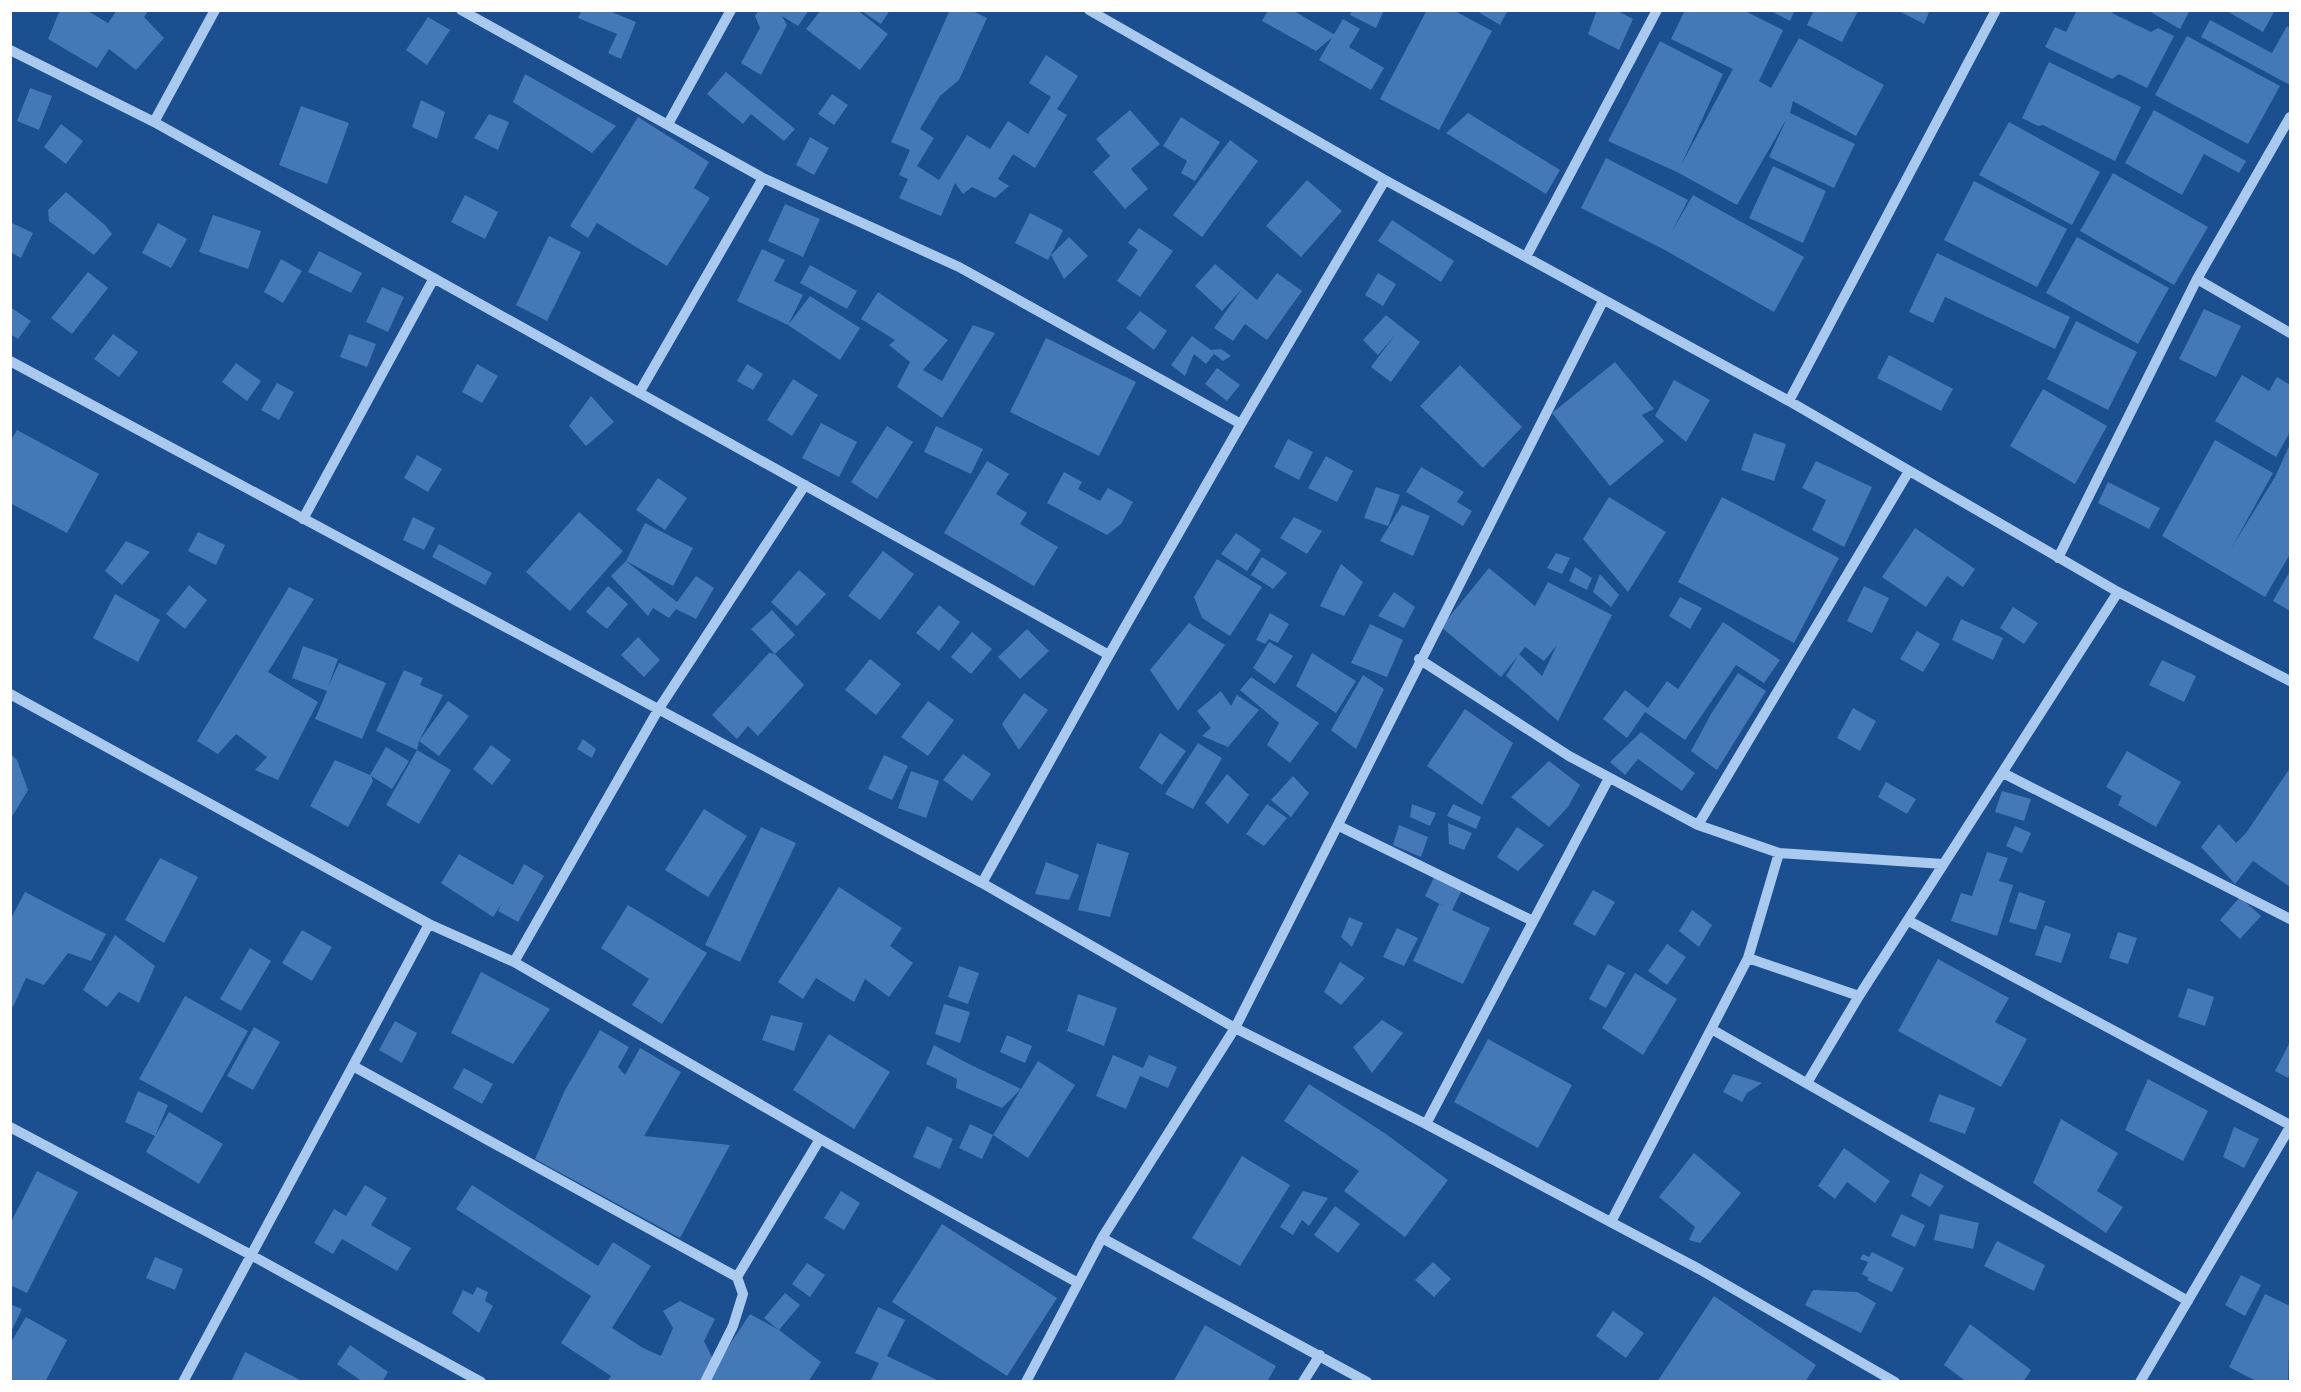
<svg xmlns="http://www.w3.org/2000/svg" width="2301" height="1392" font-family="Helvetica,sans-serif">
<rect width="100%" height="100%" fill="#1b4f8f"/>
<path fill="#4478b7" d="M60 10H86L108 23 117 10H149L144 17 164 38 136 70 109 49 97 68 48 39Z
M582 10H607L636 22 621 59 608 53 617 34 578 18Z
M759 10H809L798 26 782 16 787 25 761 75 741 63 760 28 755 16Z
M821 10H857L888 34 860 70 806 29Z
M860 10H890L881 24Z
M950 10H970L987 18 959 80 940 96 920 129 934 138 917 166 939 180 967 135 990 149 1008 121 1028 134 1051 97 1029 83 1046 55 1078 76 1057 109 1067 115 1035 168 1013 154 998 179 1009 186 995 198 972 187 963 194 955 183 941 216 899 198 908 179 899 175 910 150 891 142Z
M1268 10H1292L1335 35 1316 51 1262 21Z
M1352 10H1384L1376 28 1350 15Z
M1427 10H1453L1492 31 1439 130 1380 99Z
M1475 10H1508L1500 25Z
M1597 10H1616L1633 19 1619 50 1588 34Z
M1685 10H1743L1783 30 1759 81 1771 88 1799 38 1884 85 1856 136 1793 101 1790 113 1855 144 1834 188 1769 157 1787 118 1737 205 1677 172 1608 141 1660 41 1723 74 1681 165 1733 69 1671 39Z
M1769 10H1795L1790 21Z
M1814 10H1856L1858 11 1842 42 1807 25Z
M1897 10H1930L1924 24Z
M2077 10H2113L2112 13 2151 32 2158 28 2174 36 2147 88 2119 74 2112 79 2045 47 2055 27 2066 32Z
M2147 10H2190L2180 29Z
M2225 10H2272L2274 12 2263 32Z
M428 17 450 30 427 65 406 50Z
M1343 19 1360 29 1349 47 1384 68 1371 90 1319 60Z
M2210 20 2272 53 2287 26 2290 28V85L2201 37Z
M2187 36 2280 86 2248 144 2155 95Z
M2049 62 2141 107 2115 161 2043 125 2038 126 2022 118Z
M726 72 795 129 784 141 751 114 743 124 707 94Z
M525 74 616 126 592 153 513 102Z
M30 88 52 96 39 130 17 121Z
M832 94 848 105 834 125 818 114Z
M421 100 445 112 437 139 412 127Z
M301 106 349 123 327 184 279 165Z
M1130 110 1160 144 1131 169 1148 189 1125 209 1093 172 1110 156 1096 139Z
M2154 110 2246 161 2239 173 2204 154 2182 195 2125 163Z
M1468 113 1560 170 1546 194 1446 133Z
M489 114 509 122 498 150 474 138Z
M638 117 709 162 694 188 710 198 667 266 597 223 588 238 570 226Z
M1181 117 1220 142 1195 181 1181 173 1187 161 1163 146Z
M2009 122 2100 172 2072 225 1979 175Z
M61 124 83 141 66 164 44 147Z
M810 137 829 148 814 175 796 165Z
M1230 140 1258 161 1202 237 1173 215Z
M1606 158 1688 200 1671 233 1693 195 1804 257 1774 312 1663 249 1581 208Z
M1773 166 1826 191 1803 243 1749 218Z
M2113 173 2208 227 2174 285 2080 231Z
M1307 180 1342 211 1301 257 1266 226Z
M1974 181 2067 229 2037 287 1944 240Z
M66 192 105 225 112 234 94 255 49 221 48 210Z
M465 195 498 212 485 239 451 222Z
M785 204 820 219 803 257 768 241Z
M1030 213 1063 230 1048 260 1015 243Z
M213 215 261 231 248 269 199 252Z
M1392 220 1454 261 1441 282 1378 241Z
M10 222 33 233 21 258 10 252Z
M158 223 187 239 171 268 142 253Z
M1139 228 1173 251 1140 297 1117 281 1138 250 1128 243Z
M549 236 581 252 547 321 516 305Z
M1069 237 1088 256 1064 279 1051 255Z
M2077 237 2169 288 2138 344 2046 293Z
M762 249 785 260 774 281 803 295 788 325 810 296 860 328 840 360 788 325 737 301Z
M319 251 362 273 351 293 308 272Z
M1937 253 2070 317 2055 349 1945 297 1933 323 1909 312Z
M281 259 302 271 283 303 264 292Z
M1215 264 1257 300 1277 273 1302 291 1267 340 1245 324 1233 341 1214 328 1242 289 1222 311 1195 286Z
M810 265 857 291 847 309 800 283Z
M88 272 108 288 72 334 51 318Z
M1378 273 1396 284 1383 306 1365 295Z
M382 287 404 297 388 332 366 322Z
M878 292 948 340 923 370 942 381 973 325 995 333 942 418 897 387 910 362 889 345 895 340 861 319Z
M10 307 31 321 18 339 10 334Z
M2204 309 2241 326 2216 377 2179 359Z
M1140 311 1167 331 1154 350 1126 328Z
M1386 315 1420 342 1391 382 1371 367 1395 335 1378 355 1363 340Z
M2076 321 2137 352 2108 410 2047 379Z
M113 334 138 352 119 377 94 359Z
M349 334 376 344 367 367 340 357Z
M1192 336 1211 350 1221 349 1231 356 1223 361 1214 354 1206 364 1194 354 1185 376 1171 365Z
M1046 338 1136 382 1099 456 1010 412Z
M1889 355 1953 389 1941 411 1877 378Z
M1615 362 1654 409 1642 415 1664 441 1610 486 1552 413Z
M236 363 261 381 247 401 222 382Z
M477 364 498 376 482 403 462 392Z
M747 364 763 374 753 390 737 381Z
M1460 365 1522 427 1483 468 1420 406Z
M1217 368 1240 385 1227 401 1205 384Z
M2242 375 2269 391 2277 377 2290 385V432L2276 457 2215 421Z
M793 379 818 395 792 436 767 420Z
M1674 380 1710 400 1686 442 1655 416Z
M277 383 294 392 279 420 261 410Z
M2043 389 2107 426 2075 484 2010 446Z
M591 396 614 422 586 446 569 426Z
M821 423 857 442 839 477 802 458Z
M887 426 913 442 877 499 851 482Z
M936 426 983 449 971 474 924 452Z
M17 430 99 474 67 533 10 503V442Z
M1754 433 1786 444 1774 481 1741 470Z
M1288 439 1313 452 1299 480 1274 467Z
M2215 440 2273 473 2232 547 2275 477 2290 444V554L2265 597 2162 536Z
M417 455 442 469 428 492 404 478Z
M1326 456 1353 471 1337 502 1308 488Z
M987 461 1009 474 996 494 1027 513 1020 524 1058 547 1034 586 944 533Z
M1816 461 1872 487 1844 547 1812 530 1826 500 1802 488Z
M1421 467 1464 492 1457 502 1472 511 1463 526 1406 492Z
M1064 472 1082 482 1078 489 1100 501 1108 488 1133 502 1121 524 1107 535 1047 503Z
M658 478 687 498 665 530 636 510Z
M2108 482 2160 508 2149 529 2098 503Z
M1376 487 1400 495 1388 526 1364 518Z
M1609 497 1666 532 1628 592 1583 539Z
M1722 497 1839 558 1794 643 1678 582Z
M1402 505 1430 516 1413 556 1380 541Z
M579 512 623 551 570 611 526 572Z
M413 517 435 528 424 550 403 540Z
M1294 517 1322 531 1307 554 1280 538Z
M645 523 693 548 673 586 626 561Z
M1915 528 1975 569 1963 587 1947 576 1926 607 1882 577Z
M198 532 225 545 216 565 188 551Z
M1236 533 1261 550 1247 571 1221 554Z
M126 541 150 552 122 585 105 571Z
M439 544 492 573 485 585 432 557Z
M883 551 914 574 880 620 848 596Z
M1556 553 1570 558 1562 574 1547 568Z
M1262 557 1287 573 1273 589 1251 575Z
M1217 559 1262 587 1230 636 1202 618 1194 597Z
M626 561 677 602 696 576 714 588 696 619 676 609 669 618 653 608 648 616 611 576Z
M1341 564 1363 582 1344 616 1320 606Z
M1575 567 1592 578 1587 590 1569 581Z
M1489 568 1535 606 1548 582 1612 615 1558 721 1506 676 1519 654 1542 676 1557 645 1544 661 1525 647 1501 677 1441 627Z
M799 570 826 594 797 626 771 602Z
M2290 571V611L2273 601Z
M1600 574 1619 595 1611 607 1593 592Z
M189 585 207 600 185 629 166 614Z
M608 586 628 604 607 629 586 612Z
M1864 586 1889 598 1872 633 1847 621Z
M289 587 314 599 268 672 318 702 278 780 255 770 267 757 236 734 218 754 197 741Z
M1394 592 1415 607 1404 628 1378 616Z
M115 594 160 620 138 662 93 638Z
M1680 597 1702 608 1690 629 1669 616Z
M939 605 960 622 939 651 916 633Z
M2013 607 2038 623 2024 644 2000 628Z
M772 610 795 635 775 654 804 685 758 736 748 726 737 739 712 715 769 653 775 654 751 629Z
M1270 613 1289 624 1278 643 1269 639 1265 644 1256 640Z
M1961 619 2003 638 1993 660 1952 640Z
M1723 622 1780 660 1764 683 1736 665 1685 740 1645 712 1627 738 1603 719 1625 690 1648 708 1667 681 1678 689Z
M1189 623 1225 645 1178 711 1150 670Z
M1370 624 1403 640 1387 677 1351 663Z
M1027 629 1049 651 1020 679 998 657Z
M1917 631 1940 644 1923 672 1900 659Z
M972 632 992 649 971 674 951 657Z
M638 637 660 660 644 677 621 655Z
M1269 642 1293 656 1275 684 1253 668Z
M303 646 338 659 328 687 339 663 386 683 362 739 315 719 327 691 292 678Z
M1312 653 1356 681 1336 713 1296 686Z
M870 659 901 684 876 715 845 690Z
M2162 660 2196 676 2184 702 2149 685Z
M404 670 423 678 420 685 443 695 419 741 448 701 469 716 439 756 419 741 417 750 376 731Z
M1738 673 1766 691 1717 770 1691 751 1711 714Z
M1363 675 1384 689 1356 749 1331 730Z
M1251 677 1319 723 1290 763 1267 745 1279 723 1240 690Z
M1221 691 1231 706 1237 695 1259 710 1228 747 1202 736 1211 728 1197 711Z
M1024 693 1048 710 1019 750 1002 724Z
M928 701 954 720 928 756 901 737Z
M1853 708 1876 721 1860 751 1837 738Z
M1465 709 1513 743 1482 805 1427 766Z
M1641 732 1695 773 1682 791 1638 759 1625 775 1610 762Z
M1160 733 1186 751 1162 785 1139 768Z
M583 739 596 749 592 758 577 749Z
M1198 743 1222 758 1193 809 1165 794Z
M491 745 511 760 492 785 473 769Z
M386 747 409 761 392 789 371 776 373 781 348 827 310 806 335 760 370 775Z
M417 750 451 770 419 824 386 805Z
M2127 751 2181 782 2156 827 2118 805 2122 796 2106 787Z
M10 753 17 760 28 790 10 820Z
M963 754 991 774 972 801 943 780Z
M884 755 908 766 892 800 868 789Z
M1549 761 1580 785 1568 807 1549 827 1511 797Z
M2290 768V887L2253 861 2235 884 2201 847 2219 824 2236 843 2246 833Z
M911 771 939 781 926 818 898 808Z
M1227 774 1249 795 1228 824 1205 803Z
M1293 776 1309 793 1291 817 1271 800Z
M1886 782 1916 799 1907 814 1878 797Z
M2002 791 2031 799 2024 821 1995 812Z
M1267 804 1287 818 1264 846 1246 834Z
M1412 804 1436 813 1430 826 1410 817Z
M1453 804 1481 817 1476 829 1447 816Z
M704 809 747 836 708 897 665 870Z
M1448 823 1472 833 1464 850 1449 844Z
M1399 825 1428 837 1421 857 1393 845Z
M2015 826 2031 833 2022 853 2006 846Z
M761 827 796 843 740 962 705 945Z
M1517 827 1544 845 1518 871 1497 857Z
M1097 843 1129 853 1110 917 1078 910Z
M1987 852 2008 858 1999 881 2013 885 1997 936 1951 921 1961 893 1972 896Z
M459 854 513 885 524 864 544 876 518 922 498 911 502 903 493 917 441 883Z
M160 858 198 877 164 943 125 920Z
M1046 862 1079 875 1069 900 1035 894Z
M1435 875 1463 888 1452 910 1490 928 1463 984 1413 961 1439 904 1445 907 1425 896Z
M839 887 902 928 890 946 913 963 889 997 865 979 854 1002 816 978 803 999 778 982Z
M1593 890 1615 902 1595 936 1573 924Z
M25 892 106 934 91 961 68 953 44 985 26 978 13 1007 10 1005V920Z
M2019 892 2045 901 2036 930 2009 922Z
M2240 897 2261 916 2240 939 2220 920Z
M628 905 707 953 662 1024 632 1005 649 979 601 948Z
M1692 910 1712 925 1699 947 1679 931Z
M1349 917 1363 923 1352 947 1341 937Z
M2045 925 2071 934 2061 963 2035 955Z
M1397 928 1418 938 1404 966 1383 957Z
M302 930 332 947 312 981 282 963Z
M2118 932 2137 938 2128 964 2109 958Z
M115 935 155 966 139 1003 119 992 107 1007 83 990Z
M1667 944 1686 957 1667 985 1648 971Z
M250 948 271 961 241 1011 220 999Z
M1938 959 2009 998 1995 1022 2027 1039 2001 1087 1898 1031Z
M1340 962 1365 978 1341 1005 1324 992Z
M1608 964 1625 973 1606 1008 1589 999Z
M959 966 979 973 968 1004 948 997Z
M481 972 550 1009 513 1064 451 1033Z
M1635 973 1677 999 1643 1055 1602 1028Z
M2188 988 2214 997 2205 1026 2178 1017Z
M1078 994 1117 1008 1104 1046 1067 1031Z
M185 996 248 1031 202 1113 139 1079Z
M944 1004 970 1012 960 1043 935 1034Z
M771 1015 803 1023 794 1051 762 1040Z
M1382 1020 1403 1033 1372 1073 1353 1047Z
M395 1021 417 1033 402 1063 379 1050Z
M254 1027 280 1042 253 1090 227 1076Z
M600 1030 629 1047 618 1067 625 1075 640 1048 681 1072 644 1136 730 1145 680 1238 535 1159 565 1090Z
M829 1034 890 1072 854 1129 793 1090Z
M1007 1035 1032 1046 1025 1063 1000 1052Z
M1488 1039 1572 1085 1538 1148 1454 1102Z
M2290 1042V1073L2288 1078 2275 1071Z
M934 1045 965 1062 1021 1089 1002 1108 956 1088 957 1079 926 1064Z
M1113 1055 1143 1068 1149 1055 1177 1067 1168 1088 1140 1076 1126 1109 1096 1096Z
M1038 1061 1075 1085 1028 1158 993 1135Z
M464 1068 493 1084 482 1104 453 1088Z
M1733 1074 1762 1083 1747 1093 1742 1102 1723 1092Z
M2148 1079 2208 1111 2183 1161 2125 1130Z
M1309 1084 1386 1134 1448 1180 1405 1237 1344 1191 1359 1171 1284 1121Z
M138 1091 168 1105 155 1136 169 1112 223 1144 199 1184 146 1152 155 1136 125 1122Z
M1939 1094 1975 1108 1965 1134 1929 1121Z
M2061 1119 2118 1153 2097 1191 2123 1207 2106 1233 2033 1183Z
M970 1124 993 1135 982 1159 959 1148Z
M927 1126 953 1139 940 1169 913 1157Z
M2234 1127 2259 1139 2244 1168 2223 1157Z
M1844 1148 1890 1181 1875 1203 1847 1182 1835 1199 1818 1186Z
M1694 1153 1741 1193 1700 1243 1689 1240 1695 1227 1659 1197Z
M1242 1156 1290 1185 1240 1266 1192 1238Z
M37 1171 78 1192 27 1293 10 1285V1224Z
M1920 1173 1944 1186 1930 1207 1911 1196Z
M365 1185 387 1198 371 1225 411 1248 397 1271 342 1239 333 1254 314 1243 334 1209 346 1216Z
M472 1185 598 1266 613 1242 651 1266 612 1328 643 1348 661 1356 673 1328 663 1311 680 1301 715 1319 704 1341 716 1365 750 1314 779 1330 821 1362 808 1382H607L611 1376 561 1343 591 1296 456 1209Z
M841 1191 860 1203 844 1230 824 1218Z
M1303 1191 1328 1198 1309 1226 1302 1220 1293 1235 1280 1227Z
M1335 1206 1360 1224 1338 1253 1314 1235Z
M1901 1214 1925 1225 1915 1247 1891 1236Z
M1940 1214 1979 1223 1973 1249 1934 1240Z
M942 1224 1057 1298 1007 1376 892 1302Z
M1997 1241 2045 1265 2034 1291 1984 1266Z
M1872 1252 1904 1268 1892 1292 1867 1280 1869 1278 1862 1274 1868 1262 1860 1259 1863 1254 1869 1257Z
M155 1257 183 1269 175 1290 146 1278Z
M1433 1262 1451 1279 1434 1297 1415 1280Z
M807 1263 825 1275 810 1297 792 1284Z
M2241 1275 2261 1285 2245 1316 2225 1305Z
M477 1287 488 1292 485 1301 493 1306 479 1333 452 1313 463 1290 473 1295Z
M1813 1290 1857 1292 1876 1303 1861 1333 1805 1305Z
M785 1293 800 1305 779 1330 764 1318Z
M2265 1294 2290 1306 2288 1382H2258L2229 1367Z
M1714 1296 1816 1365 1805 1382H1657Z
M10 1304 22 1309 10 1334Z
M878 1307 905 1320 887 1356 941 1382H870L879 1363 855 1353Z
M1613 1311 1644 1333 1626 1358 1596 1336Z
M26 1317 67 1340 45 1382H10V1344Z
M1970 1324 2031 1370 2023 1382H1967L1944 1365Z
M1205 1325 1276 1366 1267 1382H1173Z
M350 1345 388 1372 382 1382H363L337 1364Z
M245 1352 304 1382H231Z"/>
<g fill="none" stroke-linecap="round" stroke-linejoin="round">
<path stroke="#a9c9ee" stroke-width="10" d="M461 10 763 178 959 267 1241 424
M1089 10 1385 180 1789 401 2118 592 2290 681
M10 50 154 122 1109 655 982 883
M154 122 215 10
M668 124 731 10
M1526 257 1657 10
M2197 279 2290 333
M10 361 982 883 1235 1028 1426 1124 1699 1269 1895 1382
M639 393 763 178
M1789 401 1996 10
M303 519 434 278
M2058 558 2197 279 2290 117
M1109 655 1241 424 1385 180
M1419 659 1569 756 1698 825 1779 853 1943 864
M10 694 429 924 514 962 820 1139 1078 1283
M2003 773 2290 919
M1698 825 1909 471
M1339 826 1533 921
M1909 921 2290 1125
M1748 958 1859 996
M514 962 658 710 805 485
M1713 1030 2188 1301
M353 1066 737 1277 743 1294 733 1326 705 1382
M1807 1083 1859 996 2118 592
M1426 1124 1609 778
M10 1127 251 1255 481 1382
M1611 1222 1748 958 1779 853
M1102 1238 1367 1382
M737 1277 820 1139
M183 1382 429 924
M1026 1382 1102 1238 1235 1028 1603 301
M1303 1382 1320 1355
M2140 1382 2290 1127"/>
</g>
<rect width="2301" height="1392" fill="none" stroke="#ffffff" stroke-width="24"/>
</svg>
